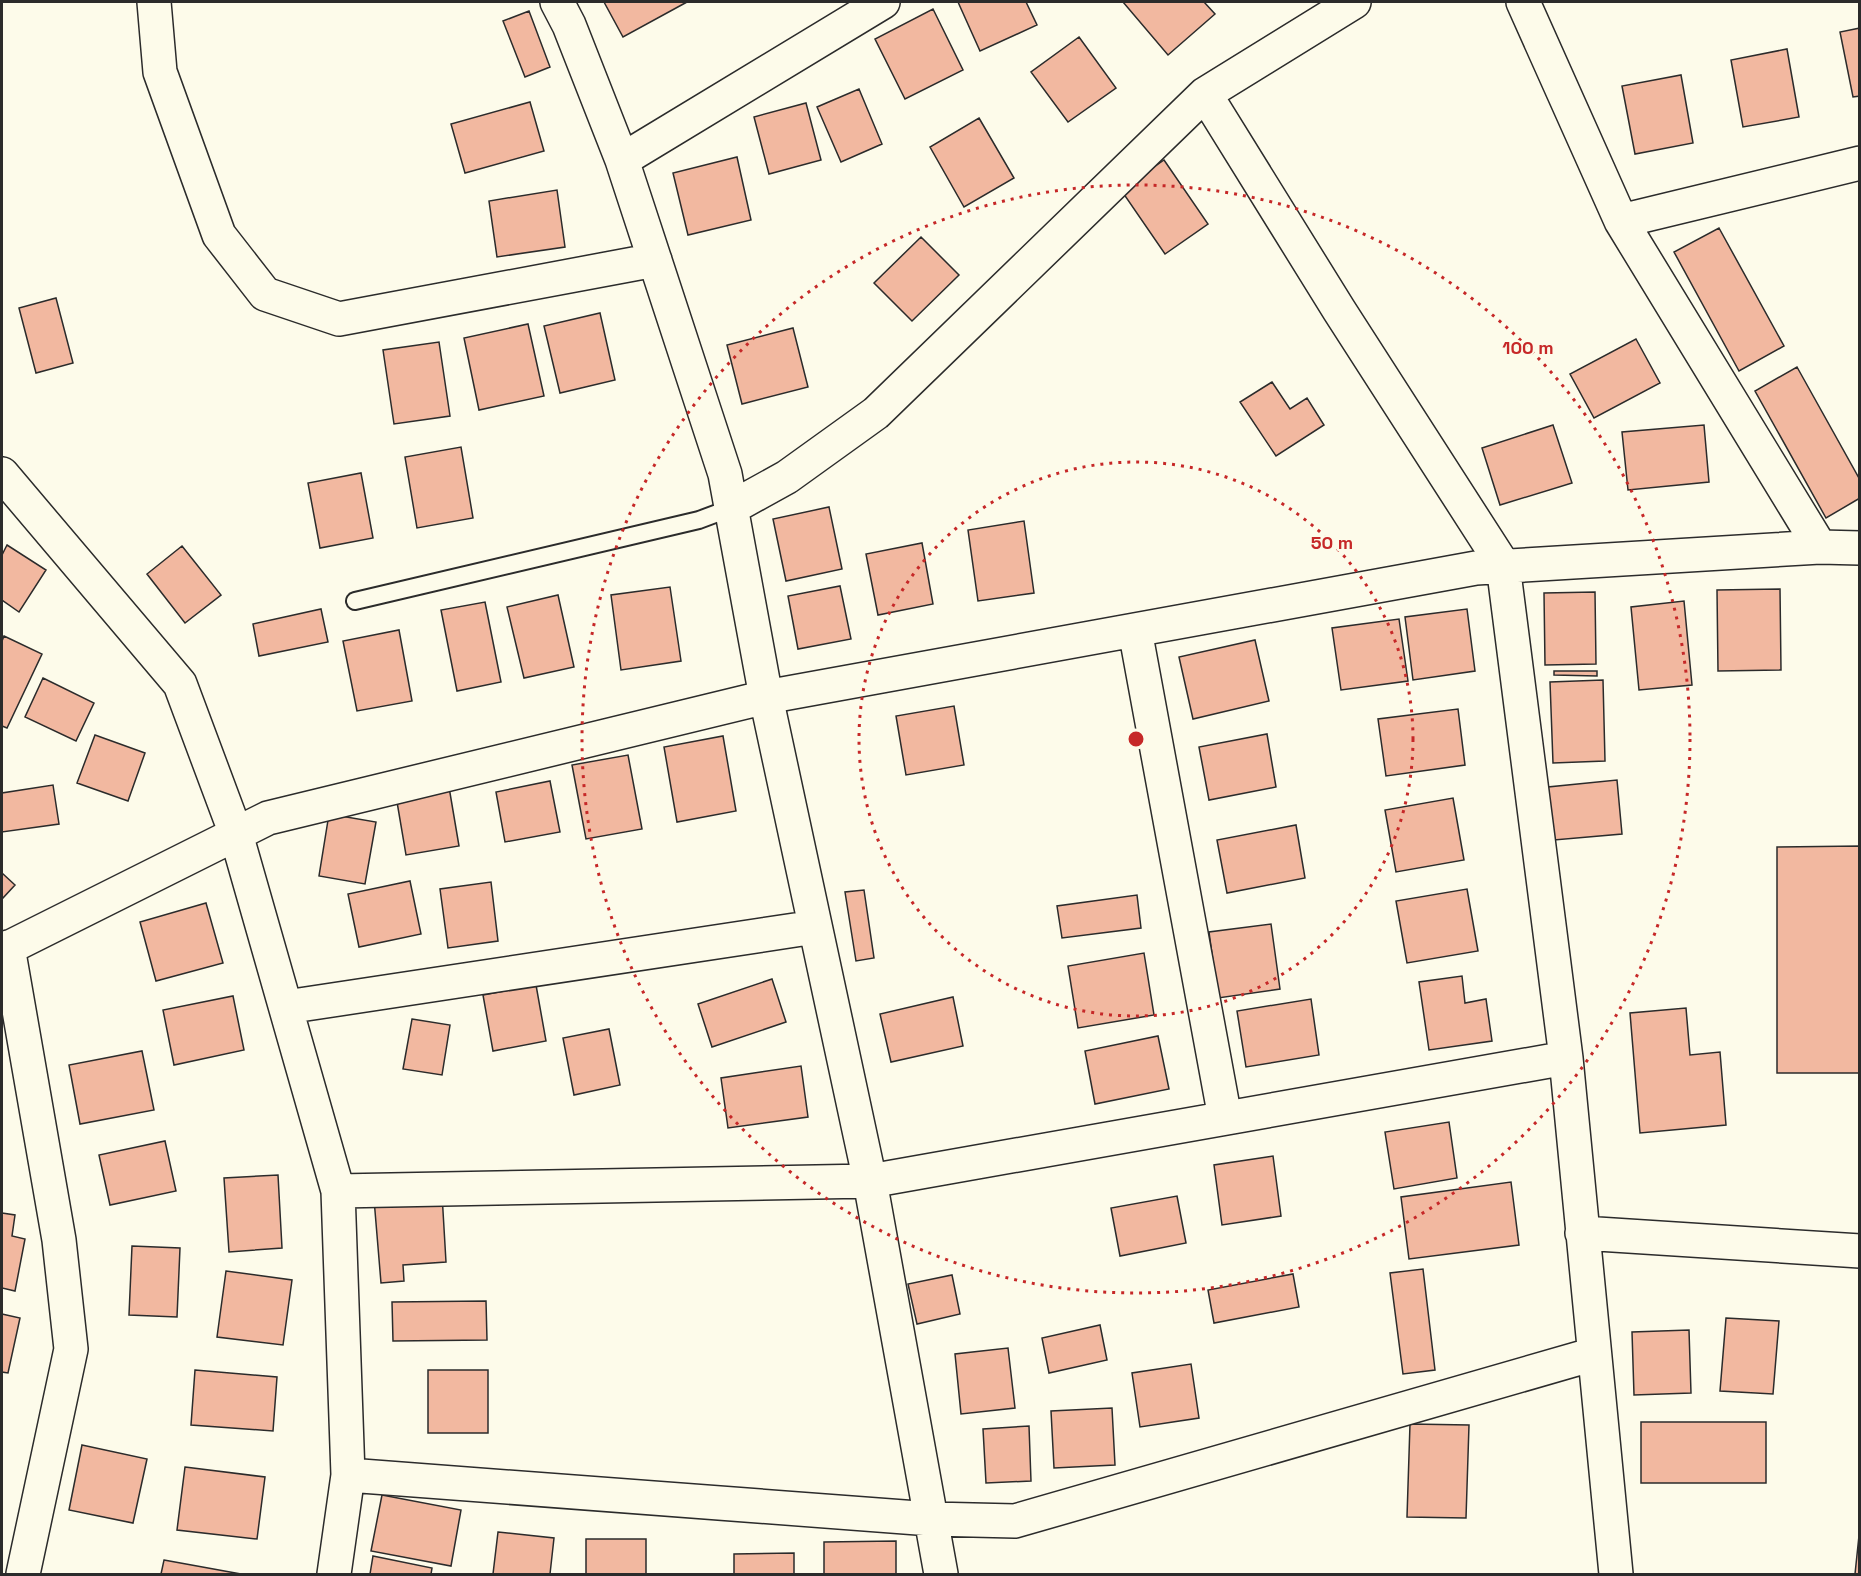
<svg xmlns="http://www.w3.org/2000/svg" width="1861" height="1576" font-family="'Space Grotesk',sans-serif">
<rect width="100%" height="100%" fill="#fdfbea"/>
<path fill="#f2b8a0" stroke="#2b2b2b" stroke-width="1.5" d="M604 2H687L623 37Z
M958 2H1026L1037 25 980 51Z
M1123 2H1204L1215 14 1168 55Z
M933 9 963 70 905 99 875 39Z
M529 11 550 67 525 77 503 21Z
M1860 28V96L1853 97 1840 32Z
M1079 37 1116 88 1068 122 1031 72Z
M1787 49 1799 117 1743 127 1731 60Z
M1681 75 1693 143 1635 154 1622 86Z
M859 89 882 144 841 162 817 107Z
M530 102 544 151 465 173 451 124Z
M806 103 821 160 769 174 754 117Z
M979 118 1014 178 964 207 930 147Z
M737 157 751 220 688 235 673 173Z
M1164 160 1208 224 1165 254 1121 190Z
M557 190 565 247 497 257 489 201Z
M1719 228 1784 346 1739 371 1674 252Z
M921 237 959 275 912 321 874 283Z
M56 298 73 363 36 373 19 308Z
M600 313 615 380 560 393 544 326Z
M528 324 544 396 479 410 464 338Z
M793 328 808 387 742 404 727 345Z
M1636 339 1660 383 1594 418 1570 374Z
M439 342 450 416 394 424 383 350Z
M1797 367 1860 480V498L1826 518 1755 391Z
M1272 382 1290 409 1307 398 1324 425 1276 456 1240 402Z
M1553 425 1572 483 1500 505 1482 448Z
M1704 425 1709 482 1628 490 1622 432Z
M461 447 473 518 417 528 405 457Z
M361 473 373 538 320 548 308 483Z
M829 507 842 569 786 581 773 519Z
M1024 521 1034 593 978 601 968 530Z
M922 543 933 604 878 615 866 554Z
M7 545 46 570 19 612 2 600V555Z
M182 546 221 595 185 623 147 574Z
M840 586 851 639 798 649 788 596Z
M670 587 681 661 621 670 611 595Z
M1780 589 1781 670 1718 671 1717 590Z
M1595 592 1596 664 1545 665 1544 593Z
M558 595 574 667 524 678 507 607Z
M1684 601 1692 685 1639 690 1631 607Z
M485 602 501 682 457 691 441 610Z
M321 609 328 642 259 656 253 624Z
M1467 609 1475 671 1413 680 1405 617Z
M1399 619 1408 681 1341 690 1332 628Z
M399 630 412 701 357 711 343 641Z
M4 636 42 654 7 728 2 726V641Z
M1255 640 1269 701 1193 719 1179 657Z
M1554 671H1597V676L1554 675Z
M43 678 94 703 76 741 25 717Z
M1603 680 1605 761 1553 763 1550 682Z
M954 706 964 765 906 775 896 716Z
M1458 709 1465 765 1386 776 1378 719Z
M1267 734 1276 787 1209 800 1199 747Z
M95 735 145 753 128 801 77 783Z
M723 736 736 811 677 822 664 747Z
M628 755 642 829 586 839 572 765Z
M1617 780 1622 834 1554 840 1548 787Z
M550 781 560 832 505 842 496 792Z
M53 785 59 824 2 832V793Z
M449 787 459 846 406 855 396 796Z
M1453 798 1464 860 1396 872 1385 810Z
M329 814 376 822 365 884 319 876Z
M1296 825 1305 878 1227 893 1217 840Z
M1860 846V1073H1777V847Z
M2 873 15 885 2 899Z
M410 881 421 934 359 947 348 894Z
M491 882 498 941 448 948 440 889Z
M1467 889 1478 951 1407 963 1396 901Z
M864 890 874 958 856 961 845 892Z
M1137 895 1141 928 1062 938 1057 906Z
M206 903 223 963 156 981 140 922Z
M1271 924 1280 989 1218 998 1209 932Z
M1144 953 1154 1015 1078 1028 1068 966Z
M1462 976 1465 1003 1486 999 1492 1041 1429 1050 1419 982Z
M772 979 786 1022 712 1047 698 1004Z
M536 985 546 1041 493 1051 483 995Z
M233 996 244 1050 174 1065 163 1010Z
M953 997 963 1046 891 1062 880 1014Z
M1311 999 1319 1055 1246 1067 1237 1011Z
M1686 1008 1690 1055 1720 1052 1726 1125 1640 1133 1630 1013Z
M412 1019 450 1025 442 1075 403 1069Z
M609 1029 620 1085 574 1095 563 1038Z
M1158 1036 1169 1089 1095 1104 1085 1051Z
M142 1051 154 1110 80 1124 69 1065Z
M801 1066 808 1117 728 1128 721 1078Z
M1449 1122 1457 1178 1394 1189 1385 1132Z
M165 1141 176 1191 110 1205 99 1155Z
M1273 1156 1281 1216 1222 1225 1214 1165Z
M278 1175 282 1248 229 1252 224 1178Z
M1511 1182 1519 1245 1409 1259 1401 1197Z
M442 1194 446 1262 403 1265 404 1281 381 1283 374 1199Z
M1177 1196 1186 1243 1120 1256 1111 1208Z
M2 1213 15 1215 12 1236 25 1239 15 1291 2 1288Z
M132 1246 180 1248 177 1317 129 1315Z
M1423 1269 1435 1370 1403 1374 1390 1273Z
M226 1271 292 1280 283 1345 217 1337Z
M1293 1274 1299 1307 1214 1323 1208 1290Z
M952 1275 960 1314 917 1324 908 1284Z
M486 1301 487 1340 393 1341 392 1302Z
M2 1314 20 1318 8 1373 2 1372Z
M1726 1318 1779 1321 1773 1394 1720 1391Z
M1100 1325 1107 1360 1049 1373 1042 1338Z
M1689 1330 1691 1393 1634 1395 1632 1332Z
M1008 1348 1015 1408 961 1414 955 1354Z
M1191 1364 1199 1418 1140 1427 1132 1373Z
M195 1370 277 1377 273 1431 191 1425Z
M428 1370H488V1433H428Z
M1112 1408 1115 1465 1054 1468 1051 1411Z
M1641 1422H1766V1483H1641Z
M1410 1424 1469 1425 1466 1518 1407 1517Z
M1029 1426 1031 1481 986 1483 983 1429Z
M82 1445 147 1459 133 1523 69 1510Z
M185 1467 265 1477 257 1539 177 1530Z
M382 1495 461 1510 451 1566 371 1551Z
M1860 1526V1574H1855Z
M498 1532 554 1538 550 1574H493Z
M586 1539H646V1574H586Z
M896 1541V1574H824V1542Z
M794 1553V1574H734V1554Z
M373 1556 432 1568 431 1574H370Z
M164 1560 241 1574H161Z"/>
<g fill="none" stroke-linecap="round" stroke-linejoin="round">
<defs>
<path id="service" d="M355 601 699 520 731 508"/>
<path id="minor" d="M154 2 160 72 219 235 265 294 339 319 655 260
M557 2 569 25 622 160 725 474 766 697 870 1181 941 1574
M1523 2 1621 221 1820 547
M1205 94 1339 310 1503 565 1566 1058 1616 1574
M622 160 883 2
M1621 221 1860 163
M2 474 180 684 236 834 338 1191 348 1475 334 1574
M731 508 787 477 876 413 1205 94 1354 2
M1135 630 1225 1118
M8 947 59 1240 71 1349 23 1574
M2 951 268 818 766 697 1476 568 1820 547 1860 548
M286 1007 815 927
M338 1191 870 1181 1566 1058
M1582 1233 1860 1251
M348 1475 931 1519 1015 1521 1594 1354"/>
</defs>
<use href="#service" stroke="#2b2b2b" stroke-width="20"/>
<use href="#minor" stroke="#2b2b2b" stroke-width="36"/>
<use href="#service" stroke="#fdfbea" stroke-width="16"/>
<use href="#minor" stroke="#fdfbea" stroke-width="33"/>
</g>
<g fill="none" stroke="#c62828" stroke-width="3" stroke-dasharray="3 6">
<circle cx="1136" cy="739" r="277"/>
<circle cx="1136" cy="739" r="554"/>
</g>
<circle cx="1136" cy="739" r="9" fill="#c62828" stroke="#fdfbea" stroke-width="3"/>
<g font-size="18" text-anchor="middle" font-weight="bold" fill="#c62828" stroke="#fdfbea" stroke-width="4.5" stroke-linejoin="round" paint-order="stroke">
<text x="1528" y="354">100 m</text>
<text x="1332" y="549">50 m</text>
</g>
<rect width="1861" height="1576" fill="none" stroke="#2b2b2b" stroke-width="6"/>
</svg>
